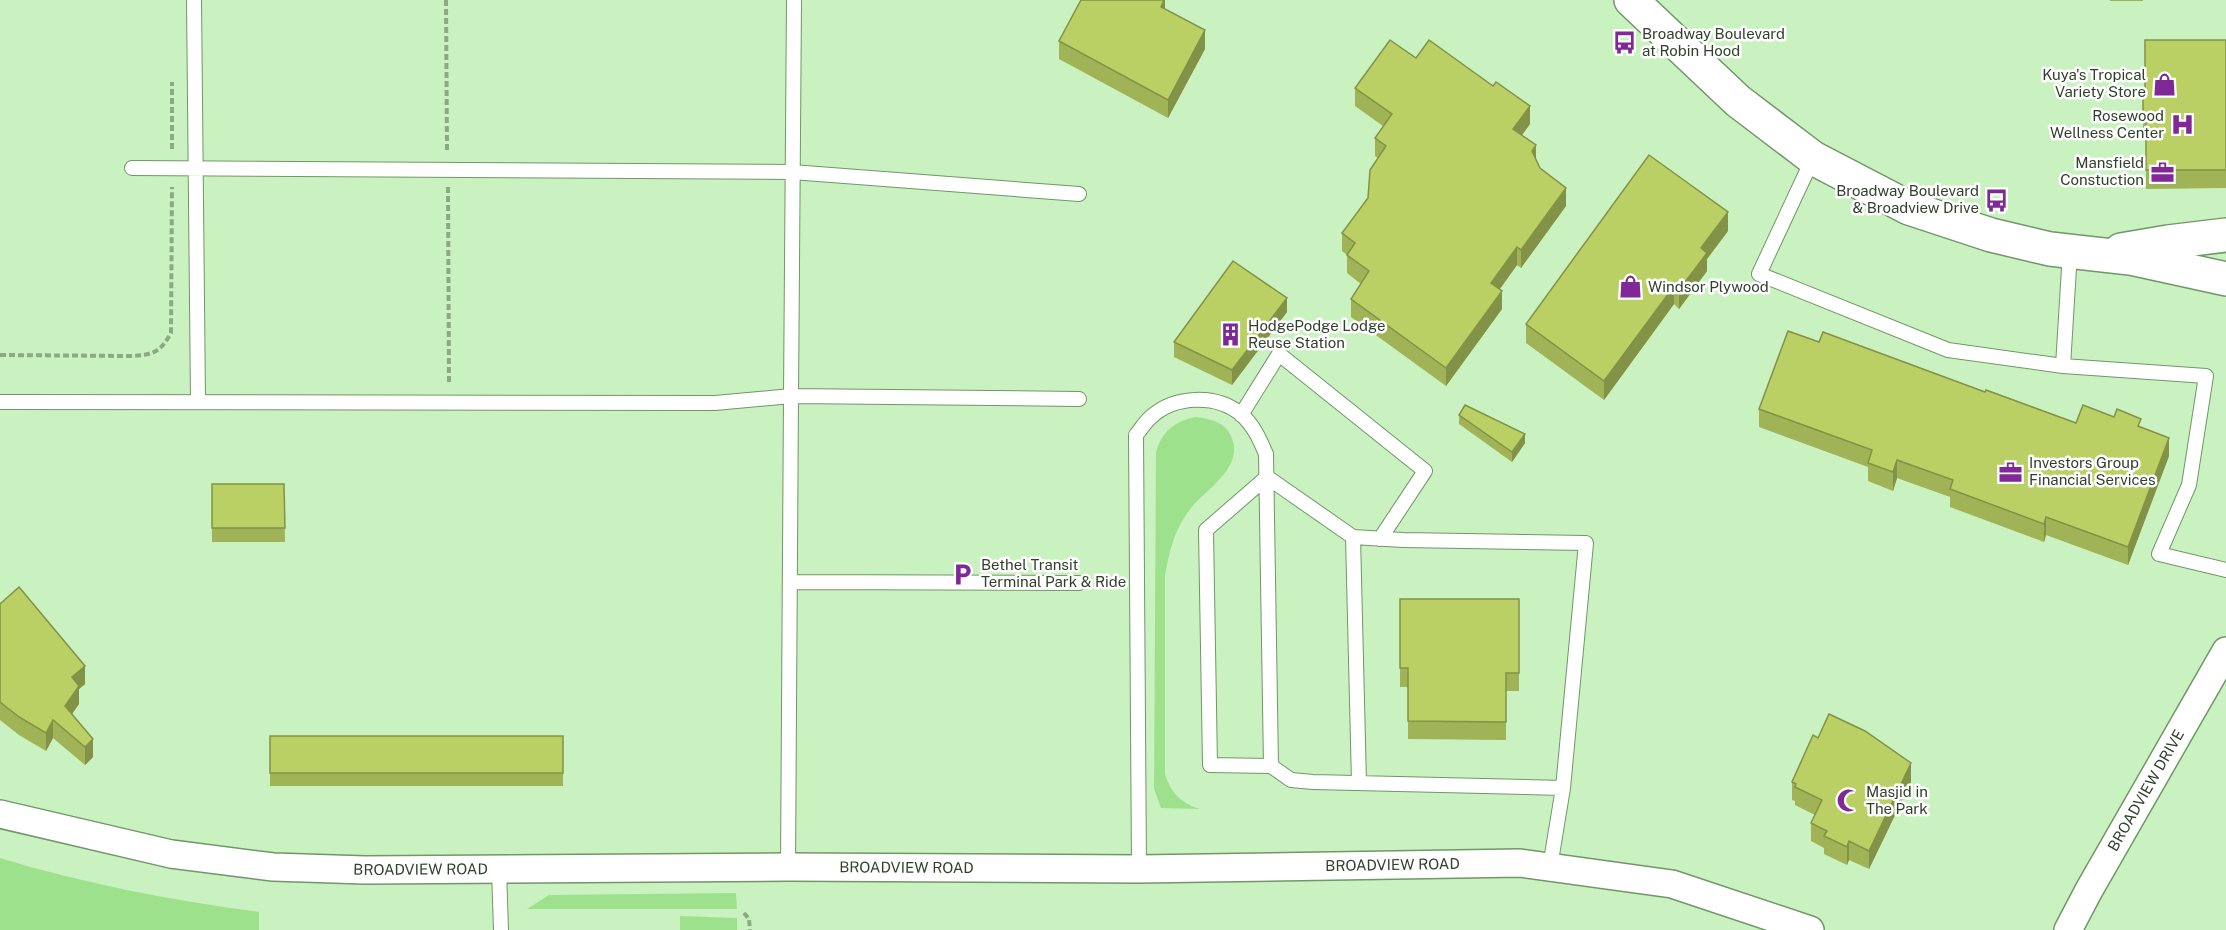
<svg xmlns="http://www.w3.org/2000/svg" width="2226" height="930" font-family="'Public Sans',sans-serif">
<rect width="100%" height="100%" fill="#caf2c0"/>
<path fill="#9ee18c" d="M1196 417C1210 419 1225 422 1231 436 1246 471 1201 490 1186 515 1173 534 1169 553 1165 576V774C1171 793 1181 803 1200 809L1161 808 1154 789 1156 452C1162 431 1175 421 1196 417Z
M0 858C85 884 171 900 259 912V930H0Z
M736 893 737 909H527L549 895Z
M680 916 737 918V930H680Z"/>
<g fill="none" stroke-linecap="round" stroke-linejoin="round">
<defs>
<path id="service" d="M194 0 198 402
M794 0 791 396 1079 399
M1813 158 1759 274 1948 350 2063 366 2070 252
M132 168 792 172 1079 194
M2063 366 2206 376 2189 485 2159 554 2226 570
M0 402 715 403 791 396 788 867
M1241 415 1279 354 1425 471 1380 539
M1353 537 1403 540 1586 543 1563 788
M791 582 1079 583
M1271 766 1210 765 1206 530 1267 477 1353 537 1359 783
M1139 869 1136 435C1141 429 1145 422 1151 417 1175 395 1217 394 1242 415 1254 426 1260 440 1266 454L1271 766 1291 780 1313 782 1563 788 1550 867
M499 870 501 930"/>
<g id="minor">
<path id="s1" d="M0 814 171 854 273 867 365 870 788 867 1139 869 1520 863 1672 884 1810 930"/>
<path id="s2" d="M2068 930 2089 890 2226 651"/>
</g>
<path id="tertiary" d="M1631 0 1738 101 1813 158 1909 208 1991 235 2050 249 2130 258 2226 279
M2121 250 2168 242 2226 235"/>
</defs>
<use href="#service" stroke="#719668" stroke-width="16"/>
<use href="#minor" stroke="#719668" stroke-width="30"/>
<use href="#tertiary" stroke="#719668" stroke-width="36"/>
<path stroke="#8ba983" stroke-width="4" stroke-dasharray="6 3" stroke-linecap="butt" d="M446 0 447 150
M172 149V82
M448 187 449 384
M0 355 130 356C152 355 160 353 171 333L172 187
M744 913 749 919 750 930"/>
<use href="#service" stroke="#fff" stroke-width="14"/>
<use href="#minor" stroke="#fff" stroke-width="27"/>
<use href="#tertiary" stroke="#fff" stroke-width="33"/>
</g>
<path fill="#a0b356" d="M1165 0V9L1205 49 1168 118 1059 59V41Z
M2110 0H2143V1H2110Z
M2226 40V188L2146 189V140H2143V90H2145Z
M1416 58 1530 124 1522 135 1536 160 1540 168 1566 206 1521 268 1517 265 1500 289 1502 309 1446 386 1351 317V299L1361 284 1347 273V255L1342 251V233L1368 198 1378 158 1375 156V138L1383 126 1355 106V88Z
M1728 231 1707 259V271L1679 309 1674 304 1604 400 1526 343V324Z
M1287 312 1232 385 1174 357V342Z
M1819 342 1985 392 2076 423 2141 427 2169 456 2128 565 2046 535 2044 542 1950 507V497L1897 478 1893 491 1868 481V467L1759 427V409Z
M1459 415 1525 443 1512 462 1459 424Z
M212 484H284L285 542H212Z
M1400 599H1519V691H1506V740L1408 739V687H1400Z
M0 604 85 684 79 689V704L72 714 93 757 85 765 53 738 46 751 19 735 0 720Z
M270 736H563V786H270Z
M1792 782H1911L1869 869 1849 860 1847 865 1824 854V848L1811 841V823L1815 815 1795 805V801L1792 800Z"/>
<path fill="#829246" d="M1164 0H1165V17L1161 7Z
M1205 30V49L1168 118V100Z
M1530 106V124L1513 147V129Z
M1536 145V164L1532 151Z
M1566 188V206L1521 268V250Z
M1728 212V231L1707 259V271L1679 309V290L1701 248Z
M1517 247V265L1491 301V283Z
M1674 286V304L1604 400V381Z
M1502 291V309L1446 386V368Z
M1287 298V312L1232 385V370Z
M1525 434V443L1512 462V452Z
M2169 438V456L2128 565V547Z
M1897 460V478L1893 491V472Z
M2046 517V535L2044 542V524Z
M85 666V684L79 689V704L65 724V706L72 677Z
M53 720V738L46 751V733Z
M93 739V757L85 765V747Z
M1911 763V782L1869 869V851Z
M1849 841V860L1847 865V847Z"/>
<path fill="#bad064" stroke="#829246" stroke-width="1.5" d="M1081 0H1164L1161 7 1205 30 1168 100 1059 41Z
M1390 40 1416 58 1429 40 1493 86 1496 82 1530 106 1513 129 1536 145 1532 151 1540 168 1566 188 1521 250 1517 247 1491 283 1502 291 1446 368 1351 299 1369 271 1347 255 1355 243 1342 233 1368 198 1370 170 1386 146 1375 138 1392 114 1355 88Z
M2145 40H2226V170H2146V121H2143V90H2145Z
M1649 155 1728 212 1701 248 1707 253 1679 290 1674 286 1604 381 1526 324Z
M1233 261 1287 298 1232 370 1174 342Z
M1788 331 1819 342 1823 332 1985 392 1986 390 2076 423 2083 405 2114 417 2117 409 2141 419 2138 426 2169 438 2128 547 2046 517 2044 524 1950 489 1953 480 1897 460 1893 472 1868 463 1872 450 1759 409Z
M1465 405 1525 434 1512 452 1459 415Z
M212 484H284L285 528H212Z
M19 587 85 666 72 677 79 686 65 706 93 739 85 747 53 720 46 733 19 717 0 702V604Z
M1400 599H1519V673H1506V722L1408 721V668H1400Z
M1829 714 1865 731 1911 763 1869 851 1849 841 1847 847 1824 836 1827 831 1811 823 1822 800 1795 787 1796 784 1792 782 1813 735 1818 738Z
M270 736H563V773H270Z"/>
<defs>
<symbol id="bus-bare" viewBox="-9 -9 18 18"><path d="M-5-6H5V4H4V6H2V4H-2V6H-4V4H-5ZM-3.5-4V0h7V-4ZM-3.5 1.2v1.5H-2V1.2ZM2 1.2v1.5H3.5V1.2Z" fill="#802895" stroke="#fff" stroke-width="2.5" paint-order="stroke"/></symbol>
<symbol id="shop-bare" viewBox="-9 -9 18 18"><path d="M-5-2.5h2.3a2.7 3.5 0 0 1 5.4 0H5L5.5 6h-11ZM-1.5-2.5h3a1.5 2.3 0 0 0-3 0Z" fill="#802895" stroke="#fff" stroke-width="2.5" paint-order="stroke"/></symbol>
<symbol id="hospital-bare" viewBox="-9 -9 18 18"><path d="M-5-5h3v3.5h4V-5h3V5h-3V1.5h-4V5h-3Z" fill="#802895" stroke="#fff" stroke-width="2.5" paint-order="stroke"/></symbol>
<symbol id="office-bare" viewBox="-9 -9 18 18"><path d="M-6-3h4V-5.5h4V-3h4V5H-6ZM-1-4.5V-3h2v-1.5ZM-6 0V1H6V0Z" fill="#802895" stroke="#fff" stroke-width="2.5" paint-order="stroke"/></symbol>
<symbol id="building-bare" viewBox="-9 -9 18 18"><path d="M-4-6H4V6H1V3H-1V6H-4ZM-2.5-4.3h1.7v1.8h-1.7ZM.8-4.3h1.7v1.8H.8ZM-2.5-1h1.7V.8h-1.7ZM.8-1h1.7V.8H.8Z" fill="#802895" stroke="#fff" stroke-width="2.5" paint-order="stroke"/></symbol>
<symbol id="parking-bare" viewBox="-9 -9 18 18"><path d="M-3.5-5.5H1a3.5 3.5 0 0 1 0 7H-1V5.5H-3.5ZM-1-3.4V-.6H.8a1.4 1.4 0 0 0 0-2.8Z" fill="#802895" stroke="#fff" stroke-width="2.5" paint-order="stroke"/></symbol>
<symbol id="mosque-bare" viewBox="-9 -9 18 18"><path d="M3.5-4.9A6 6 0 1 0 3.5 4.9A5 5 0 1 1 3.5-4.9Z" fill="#802895" stroke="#fff" stroke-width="2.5" paint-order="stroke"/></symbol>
</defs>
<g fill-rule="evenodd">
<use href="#bus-bare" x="1608" y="26" width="33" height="33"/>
<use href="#shop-bare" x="2148" y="68" width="33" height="33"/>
<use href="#hospital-bare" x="2166" y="108" width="33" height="33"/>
<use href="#office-bare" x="2146" y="156" width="33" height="33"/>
<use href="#bus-bare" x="1980" y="184" width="33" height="33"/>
<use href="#shop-bare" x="1614" y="270" width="33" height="33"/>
<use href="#building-bare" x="1214" y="318" width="33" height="33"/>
<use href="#office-bare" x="1994" y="456" width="33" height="33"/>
<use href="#parking-bare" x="946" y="558" width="33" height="33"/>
<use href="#mosque-bare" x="1832" y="784" width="33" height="33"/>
</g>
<g text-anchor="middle" stroke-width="5" stroke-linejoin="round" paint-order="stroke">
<g font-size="15" fill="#31402c" stroke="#fff" text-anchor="start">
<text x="1642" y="39">Broadway Boulevard<tspan x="1642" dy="17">at Robin Hood</tspan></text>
<text x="2146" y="80" text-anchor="end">Kuya's Tropical<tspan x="2146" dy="17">Variety Store</tspan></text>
<text x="2164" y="121" text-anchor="end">Rosewood<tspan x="2164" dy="17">Wellness Center</tspan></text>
<text x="2144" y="168" text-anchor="end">Mansfield<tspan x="2144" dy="17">Constuction</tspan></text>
<text x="1979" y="196" text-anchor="end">Broadway Boulevard<tspan x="1979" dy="17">&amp; Broadview Drive</tspan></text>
<text x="1648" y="292">Windsor Plywood</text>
<text x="1248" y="331">HodgePodge Lodge<tspan x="1248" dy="17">Reuse Station</tspan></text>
<text x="2029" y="468">Investors Group<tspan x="2029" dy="17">Financial Services</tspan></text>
<text x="981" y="570">Bethel Transit<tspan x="981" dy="17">Terminal Park &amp; Ride</tspan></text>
<text x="1866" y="797">Masjid in<tspan x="1866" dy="17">The Park</tspan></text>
</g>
<g font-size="15" fill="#31402c" stroke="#fff">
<text dy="5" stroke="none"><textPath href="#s2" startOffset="160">BROADVIEW DRIVE</textPath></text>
<text dy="5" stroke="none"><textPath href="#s1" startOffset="1398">BROADVIEW ROAD</textPath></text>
<text dy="5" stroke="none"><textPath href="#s1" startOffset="912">BROADVIEW ROAD</textPath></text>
<text dy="5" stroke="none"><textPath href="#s1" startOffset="426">BROADVIEW ROAD</textPath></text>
</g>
</g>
</svg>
